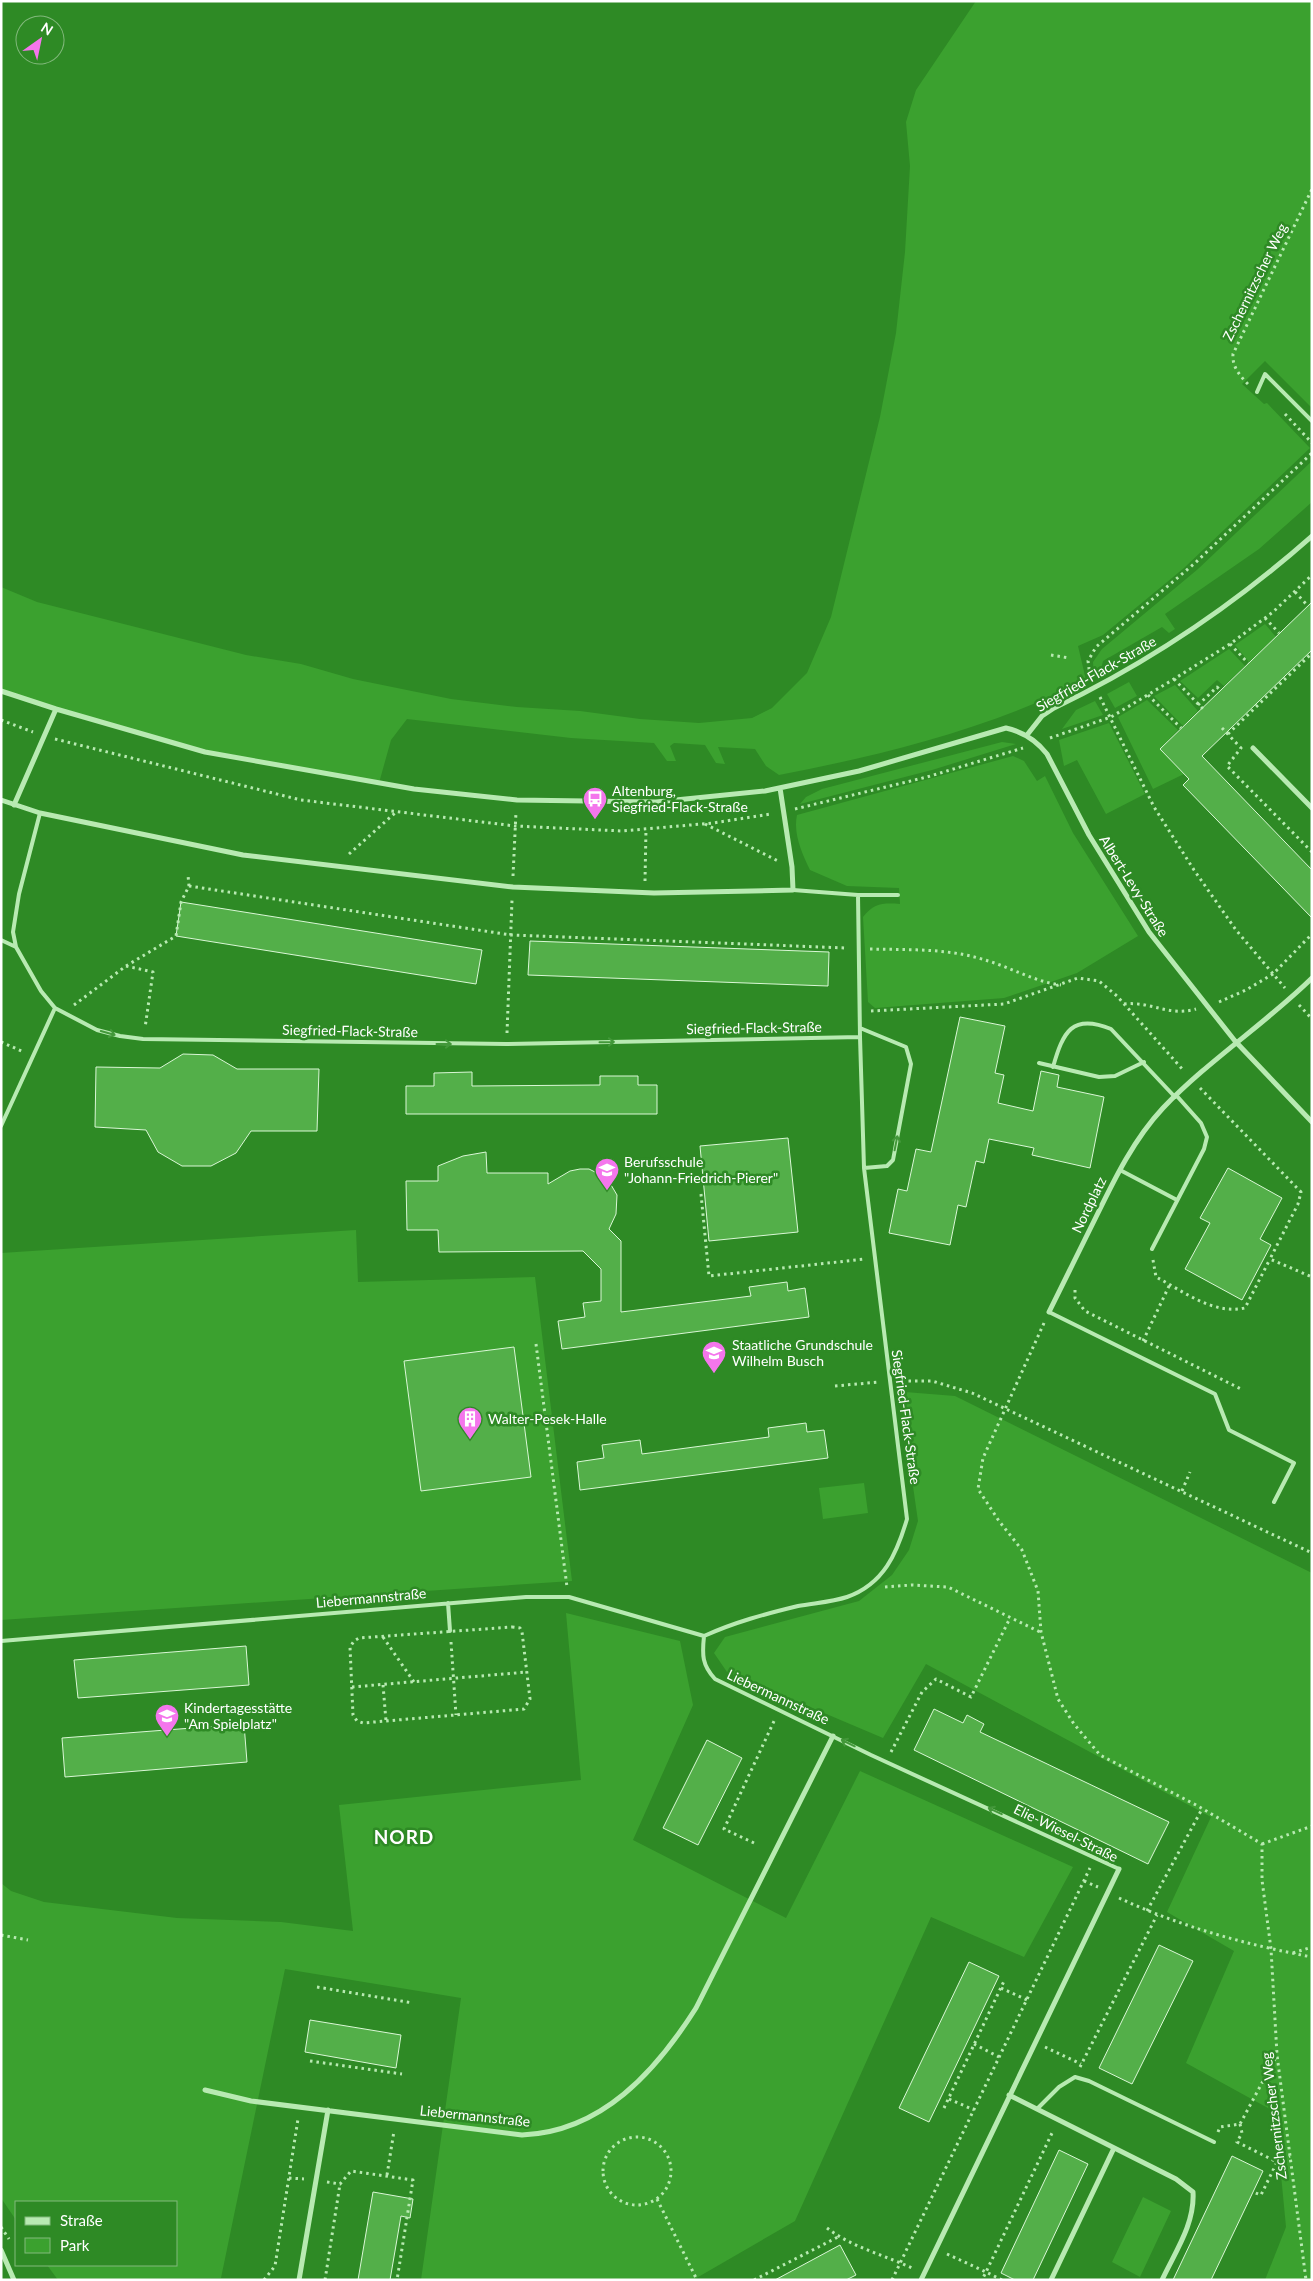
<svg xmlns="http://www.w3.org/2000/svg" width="1313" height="2281" font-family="Lato,sans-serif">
<rect width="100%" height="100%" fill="#2e8a25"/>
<path fill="#3ba12f" d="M976 1H1312V408L1265 361 1242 384 1264 404 1267 403 1310 448 1184 568 1103 635 1078 646 1086 680C991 728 883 755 779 775L766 766 755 749 718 747 725 764 716 763 705 745 674 743 670 746 676 761H667L654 743 571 738 407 719 391 740 379 783 205 752 1 691V587L37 602 246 655 301 664 353 679 451 699 517 707 580 711 640 719 699 723 752 718 772 708 807 673 831 617 880 417 896 333 905 252 910 166 906 122 916 90Z
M1312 461V502L1259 549 1165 614 1175 629 1169 633 1162 627 1103 661 1100 673 1094 676 1093 662 1102 649 1198 569Z
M1265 624 1276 637 1249 662 1235 645Z
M1229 649 1245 666 1224 686 1217 680 1198 698 1180 681Z
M1129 682 1137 696 1115 708 1107 694Z
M1175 685 1198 711 1183 726 1154 696Z
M1147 700 1178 730 1160 749 1184 774 1153 789 1118 717Z
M1095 701 1103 715 1062 729 1076 710Z
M1109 723 1145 794 1106 814 1077 760 1064 766 1059 740Z
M1002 742 1016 744 932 770 800 804 806 797 822 789Z
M1013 756 1024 761 1037 781 1045 776 1073 833 1138 936 1077 973 1004 998 875 1008 868 1002 863 917C874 903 883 903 900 904L899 888 847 886 810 870C802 853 793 834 797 815Z
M356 1230 358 1282 535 1277 572 1581 1 1620V1253Z
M905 1392 955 1396 1312 1573V2280H1265L1286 2227 1275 2112 1186 2063 1234 1951 1167 1912 1211 1817 926 1664 883 1738 727 1672 714 1653 725 1637 859 1601 892 1575 909 1550 918 1521 900 1396Z
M864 1483 868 1513 823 1519 819 1488Z
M566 1613 680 1641 693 1705 633 1840 786 1918 860 1771 1073 1867 1024 1957 931 1917 795 2221 693 2280H421L461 1998 285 1969 221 2278 58 2280 47 2265H176V2202H16V2220L1 2198V1883L11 1891 44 1902 177 1918 281 1922 353 1931 339 1805 581 1780Z
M1143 2197 1171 2211 1140 2277 1112 2262Z"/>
<path fill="#53af49" stroke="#daf7d6" d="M1312 602V650L1202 756 1312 870V918L1183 785 1189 779 1160 749Z
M181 902 482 950 476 984 176 936Z
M530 941 829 952 828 986 528 975Z
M960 1017 1005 1026 995 1073 1004 1075 998 1103 1033 1111 1041 1071 1059 1075 1057 1087 1104 1097 1090 1168 1032 1155 1034 1148 989 1139 984 1163 976 1161 966 1207 958 1205 950 1245 889 1233 898 1189 907 1191 916 1149 931 1152Z
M183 1054 213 1055 237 1069H319L317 1131H251L236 1153 211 1166H182L158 1152 146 1130 95 1127 96 1067 160 1068Z
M472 1072V1086L600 1085V1076H638V1085H657V1114H406V1086H434V1073Z
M788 1138 798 1232 709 1241 700 1146Z
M486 1152 487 1173H548V1184L570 1171 580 1169H589L607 1178 617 1195 616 1214 609 1229 621 1241V1312L751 1296 749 1287 787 1282 788 1291 805 1288 809 1317 562 1349 558 1321 585 1317 583 1303 601 1301V1269L583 1251 439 1252 438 1230H407L406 1181H438V1166L463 1156Z
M1228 1168 1282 1198 1260 1239 1271 1245 1242 1300 1185 1269 1210 1223 1200 1218Z
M514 1347 531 1477 421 1491 404 1361Z
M806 1423 807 1432 824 1430 828 1458 580 1490 577 1462 604 1458 602 1445 640 1440 642 1454 769 1437 768 1428Z
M246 1646 249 1685 78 1698 74 1660Z
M934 1709 963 1723 967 1715 984 1724 980 1732 1169 1822 1148 1864 914 1750Z
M244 1724 247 1762 65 1777 62 1738Z
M707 1740 742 1758 698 1845 663 1828Z
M1159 1945 1193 1961 1132 2084 1099 2068Z
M969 1962 999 1976 929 2122 899 2108Z
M310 2020 401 2035 396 2068 305 2052Z
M1059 2150 1088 2164 1033 2280H1015L1001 2273Z
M1232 2156 1263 2171 1253 2192 1211 2280H1173Z
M373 2192 413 2199 410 2218 401 2216 390 2280H358Z
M840 2245 856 2275 846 2280H775Z"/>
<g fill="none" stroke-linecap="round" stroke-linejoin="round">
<path stroke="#b8eab2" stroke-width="3" stroke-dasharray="2.5 4" stroke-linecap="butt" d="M1248 384C1239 375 1232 366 1233 354L1312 189
M1285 414 1312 443
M1295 592 1308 606
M1265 618 1279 633
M1230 644 1248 663
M1051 655 1069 658
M1090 676 1088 661 1096 647 1195 563 1312 453
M1174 679 1204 710
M1148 695 1181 728
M1100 697 1154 807 1194 870 1236 930 1285 988
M1198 705 1217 687 1220 690
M1 720 33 732
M1222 728 1241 748 1227 766 1312 852
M1228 734 1312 653
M1050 738 1111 717 1174 679 1230 644 1273 612 1312 575
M55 739 301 800 515 826 622 831 713 823 771 814
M795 809 927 777 1023 748
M705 824 780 862
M349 854 395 813
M513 876 516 812
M645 881 646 829
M189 886 511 935 847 948
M870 949C908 950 948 948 985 960 1010 967 1035 982 1061 985
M126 966 176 936 181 902 189 886 188 875
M1219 1002 1246 990 1273 974 1312 934
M1124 1004C1152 1001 1168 1017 1196 1009
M74 1005 126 966 153 972 145 1028
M1299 1005 1312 1019
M871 1011 1004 1004 1078 978 1099 981 1117 996 1184 1071
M507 1033 512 900
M1 1042 24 1052
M1200 1088 1301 1192 1298 1204 1270 1259 1312 1277
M701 1194 709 1276 865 1259
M1153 1260 1156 1277C1183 1291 1213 1315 1245 1308L1270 1259
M1075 1290V1298L1085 1311 1243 1390
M1044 1323 983 1458 978 1489 999 1521 1022 1550 1038 1591 1041 1632 1058 1699 1074 1724 1100 1755 1198 1806 1262 1844V1880L1271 1949 1277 2055 1306 2280
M1143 1341 1170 1284
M536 1344 567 1587
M902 1381H932L972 1393 1312 1553
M835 1386 879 1382
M1182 1491 1190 1472
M885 1587 912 1585 948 1587 1040 1632
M512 1627 520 1628 522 1632 530 1699 524 1709 363 1723 357 1721 353 1715 350 1647 354 1641 359 1638Z
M383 1637 414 1682
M451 1642 456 1715
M383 1685 386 1721
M352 1687 527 1672
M891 1752 922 1692 936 1679 971 1697 1010 1618
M754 1843 724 1829 775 1719
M1262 1844 1312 1826
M1084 1881 1098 1887
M1119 1898C1179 1926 1247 1945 1312 1957
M1147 1911 1202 1809
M1 1935 28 1940
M1293 1953 1312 1947
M317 1987 413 2003
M1001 1988 1027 2000
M974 2044 999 2057
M1045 2047 1081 2064
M310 2061 402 2074
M1080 2067 1157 1915
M949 2099 974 2110
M944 2108 1005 1979
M1240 2124 1242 2133 1237 2142 1277 2162 1261 2195 1253 2192
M1218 2132 1220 2127 1240 2124 1277 2055
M603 2171a34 34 0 1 1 68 0a34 34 0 1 1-68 0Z
M1277 2162 1290 2156
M387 2175 394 2131
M289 2178 304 2179
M327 2182 340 2184 351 2171 413 2180 397 2280
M657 2199 697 2280
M1 2227 9 2239
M827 2228C853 2248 885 2255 914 2269
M947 2254 986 2272 982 2280
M264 2280 275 2266 298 2119
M325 2280 340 2184
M754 2280 838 2237
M892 2280 1090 1868
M1002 2280 986 2272 1053 2131"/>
<path stroke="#b8eab2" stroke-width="4" d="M1257 392 1265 374 1312 421
M40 813 19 894 13 932 16 947 41 991 55 1008 97 1030 120 1036 143 1039 506 1044 860 1037 858 895 793 890
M858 895H898
M1 940 16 947
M860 1028 906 1047 911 1064 893 1160 887 1166 864 1168
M1039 1063 1099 1077 1115 1076 1144 1062
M1053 1067C1063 1032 1072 1013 1111 1029L1175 1097
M1 1126 55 1008
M1120 1170 1177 1200
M1152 1249 1204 1149 1207 1137 1201 1123 1176 1095
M1049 1312 1215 1394 1229 1430 1294 1463 1274 1502
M448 1603 450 1631
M704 1636C735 1622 765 1614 798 1606 814 1603 832 1602 847 1597 884 1584 897 1553 907 1519L864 1168 860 1037
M704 1636C702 1655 702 1665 715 1679L871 1755 1119 1869
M1 1641 526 1597H569L704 1636
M1037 2109 1059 2087 1075 2077 1089 2081 1214 2142"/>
<path stroke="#b8eab2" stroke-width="5" d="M1 691 56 709 205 752 414 789 517 800 656 802 765 791 859 771 1006 728C1024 732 1036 740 1047 754L1089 835 1149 932 1235 1041 1312 1122
M1027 735 1042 716 1054 708C1148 663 1234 605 1312 536
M1253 748 1312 808
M1 800 40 813 243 855 513 887 654 893 793 890 792 867 780 788
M14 805 56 709
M1049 1312C1065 1280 1080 1249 1096 1217 1115 1178 1134 1139 1163 1108 1209 1060 1265 1024 1312 978
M205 2090 251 2101 522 2135C602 2132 656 2071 696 2008L833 1736
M1009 2095 1176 2179 1193 2192C1195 2224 1175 2252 1162 2280
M1 2250 14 2280
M299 2280 328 2110
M921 2280 1119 1869
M1051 2280 1114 2148"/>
</g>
<defs><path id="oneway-shaft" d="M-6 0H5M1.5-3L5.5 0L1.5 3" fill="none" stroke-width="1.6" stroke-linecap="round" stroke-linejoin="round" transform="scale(1.25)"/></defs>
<g stroke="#43983a">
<use href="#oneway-shaft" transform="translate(108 1033) rotate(16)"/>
<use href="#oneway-shaft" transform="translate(607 1042) rotate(-1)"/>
<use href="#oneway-shaft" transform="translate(444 1044)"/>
<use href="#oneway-shaft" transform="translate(896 1143) rotate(-79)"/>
<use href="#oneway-shaft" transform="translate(848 1743) rotate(-154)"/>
<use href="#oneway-shaft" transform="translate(995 1811) rotate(-155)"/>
</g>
<defs>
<symbol id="bus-pin" viewBox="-11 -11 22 30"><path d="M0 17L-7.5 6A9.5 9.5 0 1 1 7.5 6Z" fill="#f476ec" stroke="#2e8a25"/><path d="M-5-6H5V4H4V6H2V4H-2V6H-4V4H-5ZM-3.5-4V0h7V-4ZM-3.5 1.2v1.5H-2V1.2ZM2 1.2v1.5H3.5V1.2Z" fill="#fff"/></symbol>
<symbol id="school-pin" viewBox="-11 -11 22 30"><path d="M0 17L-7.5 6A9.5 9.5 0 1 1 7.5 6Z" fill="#f476ec" stroke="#2e8a25"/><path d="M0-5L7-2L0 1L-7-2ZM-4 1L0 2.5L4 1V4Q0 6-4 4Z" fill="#fff"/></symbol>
<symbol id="building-pin" viewBox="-11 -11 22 30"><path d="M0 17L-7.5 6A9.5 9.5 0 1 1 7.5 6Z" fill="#f476ec" stroke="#2e8a25"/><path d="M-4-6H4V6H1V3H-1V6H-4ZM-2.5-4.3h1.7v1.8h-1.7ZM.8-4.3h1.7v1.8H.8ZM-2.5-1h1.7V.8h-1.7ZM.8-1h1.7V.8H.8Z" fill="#fff"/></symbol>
</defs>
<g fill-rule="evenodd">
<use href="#bus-pin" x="581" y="785" width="28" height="38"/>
<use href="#school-pin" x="593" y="1156" width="28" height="38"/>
<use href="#school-pin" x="700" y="1339" width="28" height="38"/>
<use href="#building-pin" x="456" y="1405" width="28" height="38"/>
<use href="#school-pin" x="153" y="1702" width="28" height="38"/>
</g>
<g text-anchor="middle" stroke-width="5" stroke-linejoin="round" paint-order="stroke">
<g font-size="14" fill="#fff" stroke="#2e8a25">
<text transform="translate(1255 282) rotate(-64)" y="5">Zschernitzscher Weg</text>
<text transform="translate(1096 674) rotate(-30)" y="5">Siegfried-Flack-Straße</text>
<text transform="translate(1134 886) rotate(58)" y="5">Albert-Levy-Straße</text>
<text transform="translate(754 1028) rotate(-1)" y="5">Siegfried-Flack-Straße</text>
<text transform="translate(350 1031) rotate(1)" y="5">Siegfried-Flack-Straße</text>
<text transform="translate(1089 1205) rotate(-64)" y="5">Nordplatz</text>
<text transform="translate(906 1417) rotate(82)" y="5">Siegfried-Flack-Straße</text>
<text transform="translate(371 1598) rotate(-5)" y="5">Liebermannstraße</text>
<text transform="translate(778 1697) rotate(25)" y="5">Liebermannstraße</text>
<text transform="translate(1066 1833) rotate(26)" y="5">Elie-Wiesel-Straße</text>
<text transform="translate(475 2116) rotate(6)" y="5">Liebermannstraße</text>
<text transform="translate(1274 2116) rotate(-97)" y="5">Zschernitzscher Weg</text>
</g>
<g font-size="14" fill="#fff" stroke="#2e8a25" text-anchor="start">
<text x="612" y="796">Altenburg,<tspan x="612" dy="16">Siegfried-Flack-Straße</tspan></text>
<text x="624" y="1167">Berufsschule<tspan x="624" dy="16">"Johann-Friedrich-Pierer"</tspan></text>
<text x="732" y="1350">Staatliche Grundschule<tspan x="732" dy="16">Wilhelm Busch</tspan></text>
<text x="488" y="1424">Walter-Pesek-Halle</text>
<text x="184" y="1713">Kindertagesstätte<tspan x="184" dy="16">"Am Spielplatz"</tspan></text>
</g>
<g font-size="19" font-weight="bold" letter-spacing="1" fill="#fff" stroke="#2e8a25">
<text x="404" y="1844">NORD</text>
</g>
</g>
<rect width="1313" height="2281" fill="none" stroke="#ffffff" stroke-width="5"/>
<rect x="15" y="2201" width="162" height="65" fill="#2e8a25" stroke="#82b97c"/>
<rect x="25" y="2217" width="25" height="8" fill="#b8eab2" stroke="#82b97c"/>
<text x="60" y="2226" font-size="15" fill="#ffffff">Straße</text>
<rect x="25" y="2238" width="25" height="15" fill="#3ba12f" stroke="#82b97c"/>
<text x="60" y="2251" font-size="15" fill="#ffffff">Park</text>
<g transform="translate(40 40) rotate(33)"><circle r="24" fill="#2e8a25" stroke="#82b97c"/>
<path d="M0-4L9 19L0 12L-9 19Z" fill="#f476ec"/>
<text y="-8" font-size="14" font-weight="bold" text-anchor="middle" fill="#ffffff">N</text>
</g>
</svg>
